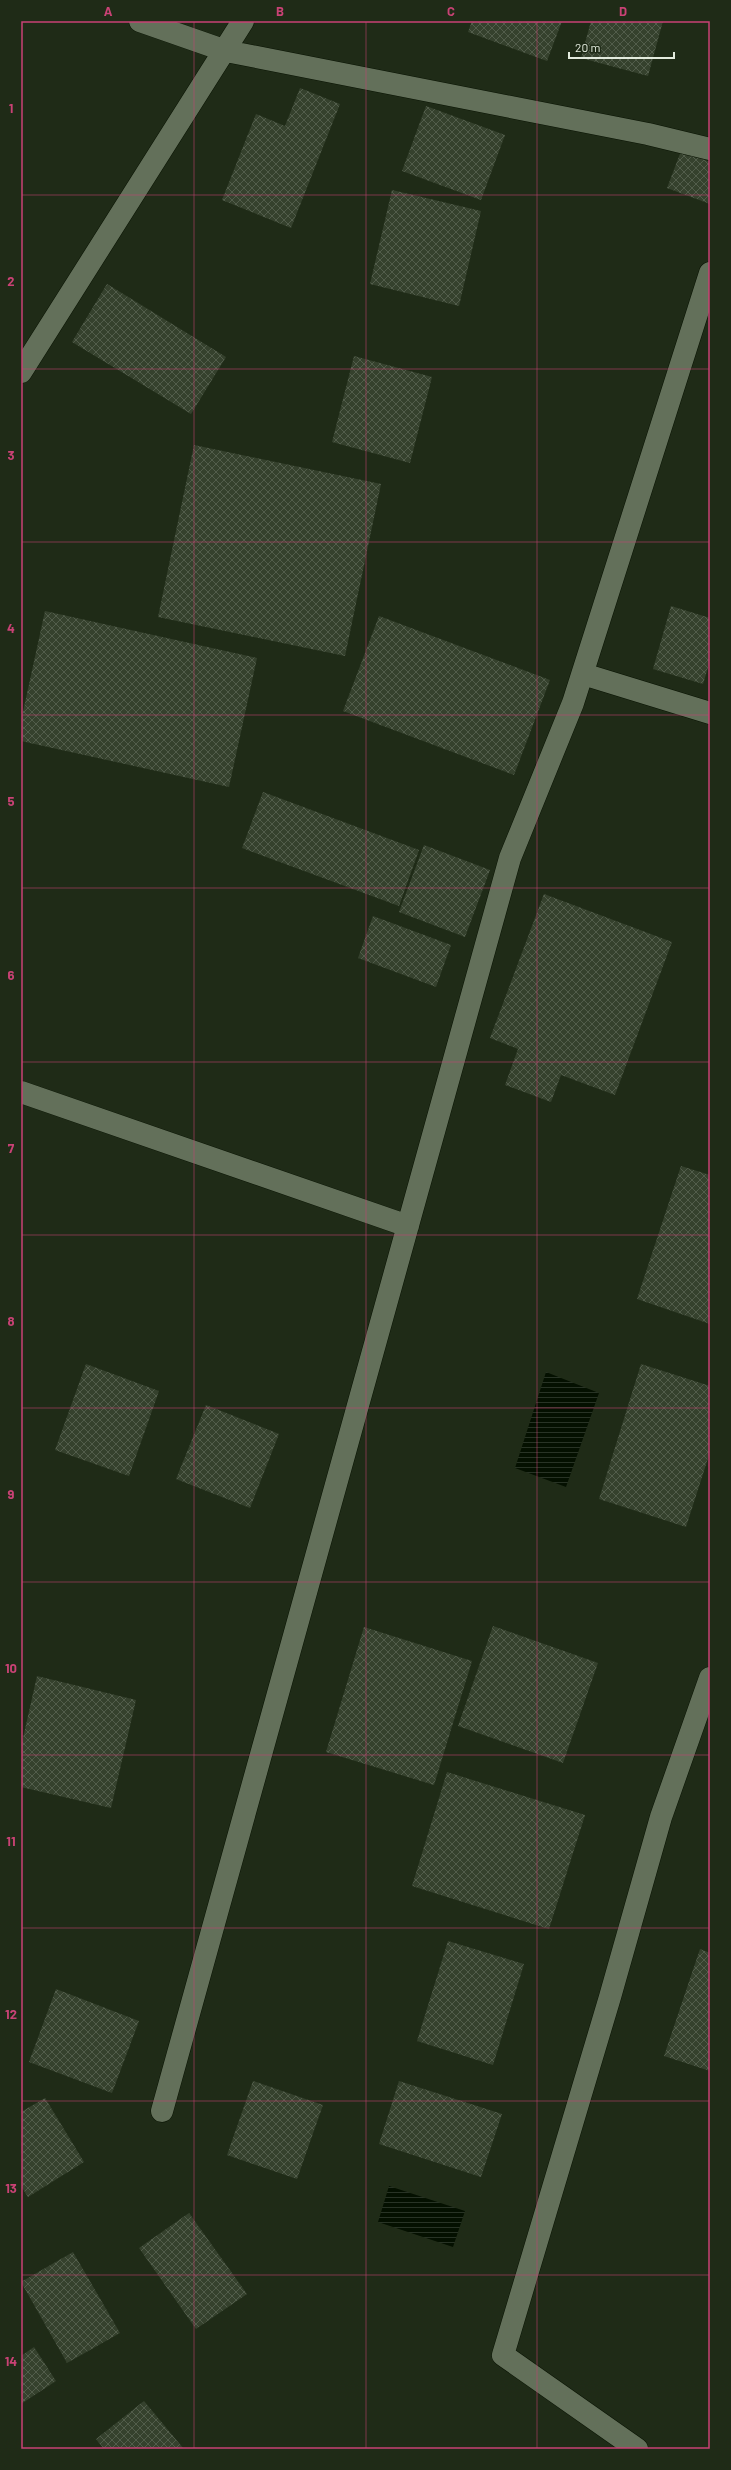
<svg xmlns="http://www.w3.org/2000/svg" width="731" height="2470" font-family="Barlow,sans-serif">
<defs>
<pattern id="water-rules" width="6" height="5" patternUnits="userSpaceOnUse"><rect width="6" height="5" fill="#041000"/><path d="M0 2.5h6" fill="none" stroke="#283325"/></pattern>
<pattern id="building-cross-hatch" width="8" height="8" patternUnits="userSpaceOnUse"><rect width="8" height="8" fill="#35412d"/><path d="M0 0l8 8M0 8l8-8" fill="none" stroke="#525d4b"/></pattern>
</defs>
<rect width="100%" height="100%" fill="#1f2b17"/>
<path fill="url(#water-rules)" d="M546 1372 599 1393 566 1487 515 1468Z
M389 2186 465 2211 453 2247 378 2222Z"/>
<path fill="url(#building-cross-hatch)" d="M472 21H562L547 61 468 32Z
M591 21H663L648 76 581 58Z
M300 88 340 104 291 228 222 200 256 114 285 126Z
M426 106 505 135 481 200 402 171Z
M681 151 710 162V204L667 188Z
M392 190 481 211 459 306 370 284Z
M107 284 226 357 191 414 72 342Z
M354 356 432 377 410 463 332 442Z
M194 445 381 484 345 656 158 617Z
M671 606 710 618V661L703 684 653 669Z
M45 611 257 658 229 787 21 741V721Z
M379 616 550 680 514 775 343 711Z
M263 792 419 850 399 906 242 848Z
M424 845 490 870 465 937 399 912Z
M544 894 672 942 615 1095 561 1075 551 1102 505 1085 518 1049 490 1038Z
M373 916 451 945 436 987 358 958Z
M681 1166 710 1175V1324L637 1299Z
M86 1364 159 1391 129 1476 55 1450Z
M641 1364 710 1386V1452L686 1527 599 1499Z
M206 1405 279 1434 250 1508 176 1479Z
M493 1626 598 1663 563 1763 458 1726Z
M364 1627 472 1661 434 1785 326 1752Z
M37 1676 136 1700 111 1808 21 1787V1747Z
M447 1772 585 1815 549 1929 412 1886Z
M448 1941 524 1964 493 2065 417 2041Z
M700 1949 710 1953V2071L664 2056Z
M56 1989 139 2021 112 2093 29 2062Z
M253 2081 323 2105 297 2179 227 2155Z
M399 2081 502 2114 481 2177 379 2144Z
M45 2098 84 2162 28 2197 21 2186V2112Z
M189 2213 247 2294 196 2329 139 2248Z
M73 2252 120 2333 67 2363 21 2282Z
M34 2347 56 2381 21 2404V2356Z
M144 2401 183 2448 104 2449 96 2439Z"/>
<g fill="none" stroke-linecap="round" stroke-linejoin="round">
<defs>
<path id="minor" d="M140 21 226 51 648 134 710 149
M21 372 243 21
M583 674 710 713
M21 1092 408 1226
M162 2111 510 858 573 703 710 273
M637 2449 503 2355 610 1997 661 1817 710 1678"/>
</defs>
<use href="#minor" stroke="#091303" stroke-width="23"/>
<use href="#minor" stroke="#63705a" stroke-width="22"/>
</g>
<path fill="none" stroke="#c94275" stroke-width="1" stroke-opacity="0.55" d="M194 21V2449M366 21V2449M537 21V2449M21 195H710M21 369H710M21 542H710M21 715H710M21 888H710M21 1062H710M21 1235H710M21 1408H710M21 1582H710M21 1755H710M21 1928H710M21 2101H710M21 2275H710"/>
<rect width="731" height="2470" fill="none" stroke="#1f2b17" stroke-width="44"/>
<path d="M569 52v6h105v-6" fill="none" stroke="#e3ebde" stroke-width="2"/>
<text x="575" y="52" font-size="12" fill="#e3ebde" stroke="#1f2b17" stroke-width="3" paint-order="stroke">20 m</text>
<rect x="22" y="22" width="687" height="2426" fill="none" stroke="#c94275" stroke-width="1.5"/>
<g font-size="13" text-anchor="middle" font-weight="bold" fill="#c94275">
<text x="108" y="16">A</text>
<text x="280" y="16">B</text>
<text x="451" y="16">C</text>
<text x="623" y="16">D</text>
<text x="11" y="113">1</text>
<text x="11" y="286">2</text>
<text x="11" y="460">3</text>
<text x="11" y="633">4</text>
<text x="11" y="806">5</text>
<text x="11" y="980">6</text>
<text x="11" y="1153">7</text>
<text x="11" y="1326">8</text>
<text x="11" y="1499">9</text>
<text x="11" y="1673">10</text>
<text x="11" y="1846">11</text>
<text x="11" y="2019">12</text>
<text x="11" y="2193">13</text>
<text x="11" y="2366">14</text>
</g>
</svg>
